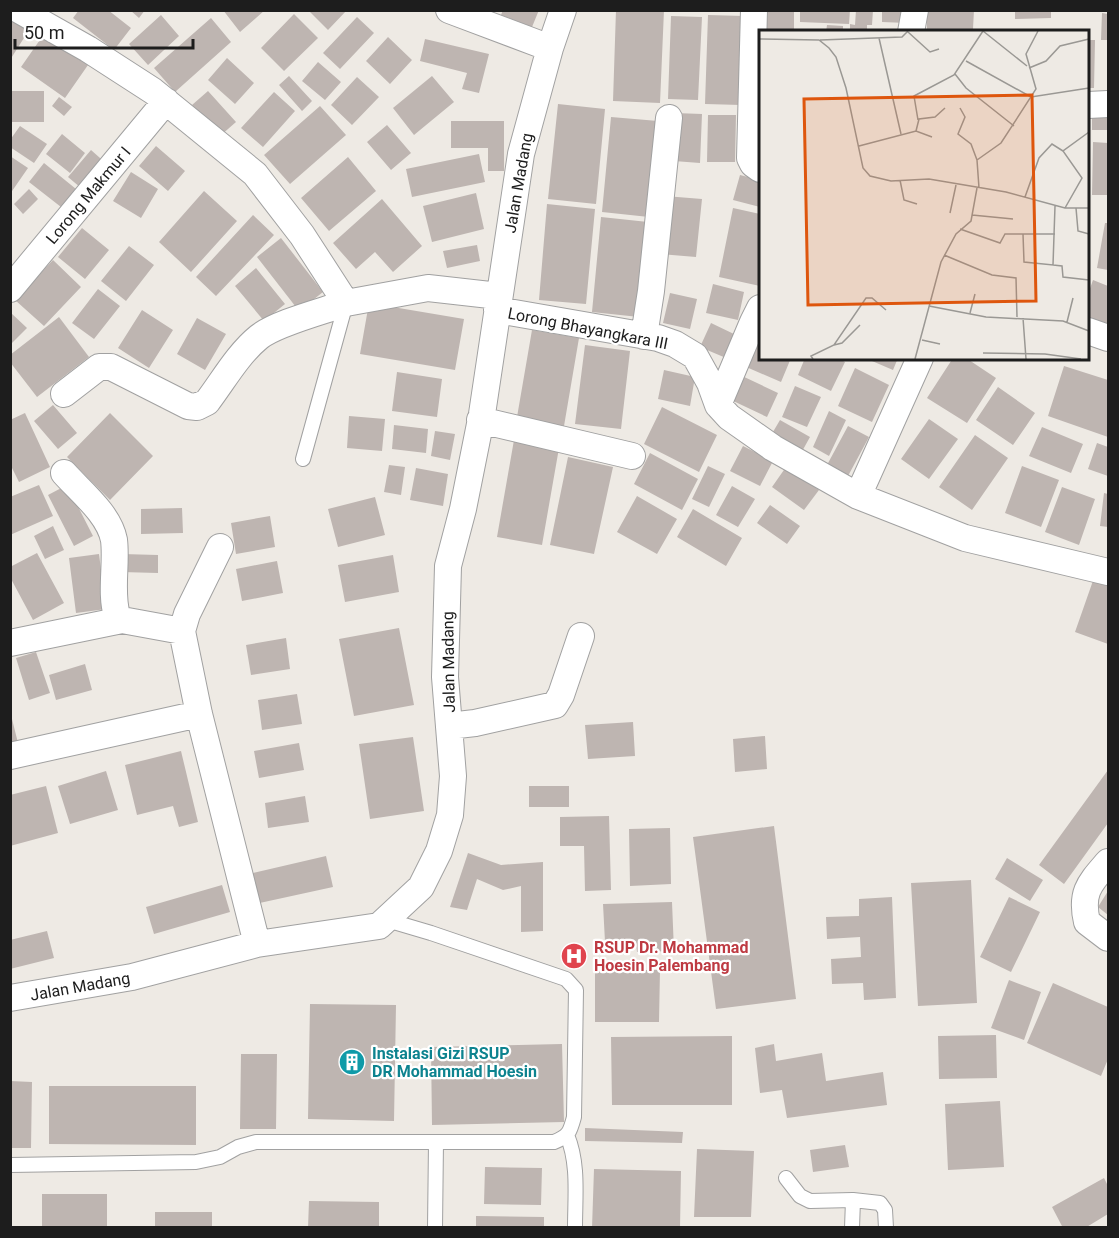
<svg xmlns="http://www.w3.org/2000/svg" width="1119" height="1238" font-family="Roboto,sans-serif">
<rect width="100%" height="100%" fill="#eeeae4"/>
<path fill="#beb5b1" d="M79 10H108L131 28 114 50 73 18Z
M130 10H145L139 18Z
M223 10H265L240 32Z
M308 10H347L328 30Z
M503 10H539L532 27 501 15Z
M616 10H664L660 103 613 101Z
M758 10H794V32H760Z
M800 10H850L849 24 800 22Z
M856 10H873L872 25H867V32H850V24L855 25Z
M882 10H907V23L882 22Z
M927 10H974L973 29H927Z
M1015 10H1051V18L1015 19Z
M1102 13 1108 14V40H1101Z
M294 14 318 38 284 71 261 48Z
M161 15 179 36 148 65 129 44Z
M708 15 744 16 741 105 705 104Z
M671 16 702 17 698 100 668 99Z
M357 17 374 33 340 69 323 53Z
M10 18 29 30 10 60Z
M211 18 231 42 175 92 154 68Z
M827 25 843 26V32H826Z
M44 34 88 65 65 98 21 67Z
M388 37 412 60 390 84 366 61Z
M425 39 489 54 479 93 462 89 467 73 420 61Z
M1088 40H1095L1094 88H1088Z
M227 58 254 83 235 104 208 80Z
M318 62 341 82 325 100 302 81Z
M289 76 312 101 302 111 279 85Z
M432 76 454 102 414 135 393 108Z
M357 77 379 97 352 125 331 105Z
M10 91H44V122H10Z
M208 91 236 122 220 136 192 105Z
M274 92 295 111 263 147 241 128Z
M59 97 72 107 64 116 52 106Z
M558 104 605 109 596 204 548 199Z
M320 106 346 135 290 184 264 155Z
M675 113 702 114 700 163 674 161Z
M1092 113 1108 114V130H1092Z
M708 115H736L735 162H707Z
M611 117 658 121 649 217 602 212Z
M451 121H504V171H488V148H451Z
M387 125 411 153 391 170 367 142Z
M20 126 47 144 34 163 10 147V140Z
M62 134 85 153 70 173 46 154Z
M1093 142 1108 143V195H1092Z
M156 146 185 171 168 191 139 166Z
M91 150 109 166 87 193 68 177Z
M479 154 485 182 412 197 406 169Z
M10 156 28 168 10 194Z
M348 157 376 191 329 231 301 198Z
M44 163 76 189 61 207 29 182Z
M131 172 158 189 141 218 113 201Z
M740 175 760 180V207L733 200Z
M29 189 38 199 23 214 14 204Z
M204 191 237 221 191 272 159 242Z
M476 193 484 229 432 242 423 206Z
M665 196 702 199 696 257 660 254Z
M382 199 422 246 393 272 375 252 356 269 333 243Z
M547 204 595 209 586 304 539 300Z
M733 208 760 214V286L719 277Z
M253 215 274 235 216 296 196 277Z
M601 217 648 222 639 317 592 312Z
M1105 223H1108V270L1097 268Z
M82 228 109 250 85 279 58 257Z
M281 238 323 292 299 311 257 257Z
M477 245 480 261 447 268 443 251Z
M129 246 154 265 126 301 101 281Z
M53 260 81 287 44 326 15 300Z
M256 268 285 304 264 321 235 286Z
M1093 280 1108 286V327L1088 319V294Z
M713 284 744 292 738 320 706 313Z
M98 289 120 306 94 339 72 323Z
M670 293 697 299 690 329 663 323Z
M369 303 464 319 455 370 360 354Z
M142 310 173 330 149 368 118 348Z
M10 312 27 328 10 345Z
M59 317 89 357 37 397 10 362V355Z
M197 318 226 334 205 370 177 354Z
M711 323 736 335 726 358 700 347Z
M532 330 579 338 564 426 517 417Z
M760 336V358H791L781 382 744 366Z
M585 345 630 351 621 429 575 424Z
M805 358H838L845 362 831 391 798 375Z
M865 358H898L893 370Z
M953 358H966L996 378 967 423 927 398Z
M1064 366 1108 380V437L1048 416Z
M855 368 889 385 872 422 838 406Z
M664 370 695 377 690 406 658 399Z
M397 372 442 379 437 417 392 411Z
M740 375 778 393 767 417 729 399Z
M795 386 821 397 807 427 782 417Z
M998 387 1035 413 1013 445 976 420Z
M53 405 77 433 58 449 34 421Z
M662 407 717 435 699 472 644 444Z
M829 411 846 420 829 456 813 447Z
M25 413 50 467 19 482 10 464V420Z
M110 413 153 456 110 500 67 457Z
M349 416 385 419 382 451 347 448Z
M929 419 958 439 929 479 901 459Z
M780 420 810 437 800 455 770 437Z
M394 425 428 429 426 453 392 449Z
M848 426 869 437 848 476 827 465Z
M1042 427 1083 444 1071 473 1029 456Z
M435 431 455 434 450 460 431 456Z
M975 435 1008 458 972 510 939 487Z
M514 440 559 448 542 545 497 537Z
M1097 443 1108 447V476L1088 469Z
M743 446 773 461 760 486 730 471Z
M650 453 698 479 682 510 634 484Z
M568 457 613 467 594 554 550 545Z
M389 465 405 467 401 495 384 492Z
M708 466 725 474 709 507 692 499Z
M1022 466 1059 480 1041 527 1005 513Z
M786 467 819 490 804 510 772 487Z
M416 468 448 474 443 506 410 500Z
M39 485 53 516 10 535V497Z
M67 485 93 536 74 546 48 495Z
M732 486 755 499 738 527 716 515Z
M1062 487 1095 499 1079 545 1045 532Z
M1104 493 1108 494V527L1100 526Z
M637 496 677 519 657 554 617 532Z
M375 497 385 535 338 547 328 509Z
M770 505 800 526 787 544 757 523Z
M182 508 183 533 141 534V509Z
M693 509 742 538 726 566 677 537Z
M270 516 275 547 236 554 231 523Z
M53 526 64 550 45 559 34 536Z
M37 553 64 603 33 620 10 577V567Z
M99 554 106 609 76 613 69 558Z
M122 554 158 555V573L121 572Z
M393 555 399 592 345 602 338 565Z
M277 561 283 593 242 601 236 569Z
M1095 575 1108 580V644L1075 632Z
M399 628 414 705 354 716 339 639Z
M286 638 290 669 251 675 246 645Z
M36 652 50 693 29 700 16 658Z
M85 664 92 690 56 700 49 675Z
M297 694 302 724 262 730 258 700Z
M10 711 20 751 10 753Z
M633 722 635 756 588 759 585 725Z
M765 736 767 769 735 772 733 739Z
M413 737 424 811 370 819 359 744Z
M299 743 304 770 259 778 254 751Z
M181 751 198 822 179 827 173 806 137 815 125 765Z
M1108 770V823L1064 884 1039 865Z
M106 771 118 810 70 824 58 786Z
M46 786 58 833 10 846V795Z
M529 786H569V807H529Z
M305 796 309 822 268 828 265 803Z
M609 816 611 890 585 891 584 846H560V817Z
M774 826 796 999 716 1009 693 837Z
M670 828 671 884 630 886 629 829Z
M468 853 501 865 543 862V931L521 932V886L503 890 477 879 467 910 450 907Z
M326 856 333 887 255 904 249 874Z
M1007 858 1043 880 1030 901 995 879Z
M971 880 977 1003 918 1006 911 883Z
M222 885 230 912 154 934 146 907Z
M1108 891V915L1098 907Z
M892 897 896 998 864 1000 863 983 832 984 831 959 861 957 860 937 827 939 826 917 859 916V899Z
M1009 897 1040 912 1011 972 980 957Z
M672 902 674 951 637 952 636 941 605 942 603 904Z
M47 931 54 958 10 969V940Z
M595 970H660L659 1022H595Z
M1009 980 1041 992 1024 1040 991 1028Z
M1053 983 1108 1007V1059L1101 1076 1027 1043Z
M310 1004 396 1005 394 1121 308 1119Z
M996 1035 997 1078 939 1079 938 1036Z
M732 1036V1105H612L611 1037Z
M562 1044 564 1122 432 1125 431 1047Z
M774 1044 776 1061 822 1053 826 1081 883 1072 887 1105 787 1118 782 1090 760 1093 755 1048Z
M241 1054H277L276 1129H240Z
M10 1081 32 1082 31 1148H10Z
M49 1086H196V1145L49 1144Z
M1000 1101 1004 1167 948 1170 945 1104Z
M585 1128 683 1132 682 1143 585 1141Z
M845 1145 849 1167 813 1172 810 1150Z
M697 1149 754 1151 751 1217H694Z
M485 1167 542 1168 541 1205 484 1204Z
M594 1169 681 1171 680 1228H592Z
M1104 1178 1108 1186V1214L1085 1228H1063L1052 1207Z
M42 1194H107V1228H42Z
M309 1201 379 1202V1228H308Z
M155 1212H212V1228H155Z
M476 1216 544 1217V1228H476Z"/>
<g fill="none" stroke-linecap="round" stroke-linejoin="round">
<defs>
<path id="lane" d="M303 459 346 303
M567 1135C579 1164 575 1196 575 1228
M10 1165 196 1162 220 1157 238 1147 256 1142H554C569 1136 570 1132 574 1117L576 990 566 979 431 933 387 920
M786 1178 800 1196 810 1201 853 1200 880 1203 885 1210 886 1228
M435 1228 436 1142
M852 1228 853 1200"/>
<path id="street" d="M19 10 88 49 153 91 255 174 302 235 346 303 428 288 499 296
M449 10 550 48
M754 10 750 158 753 164 760 169
M911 32 915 10
M1088 105 1108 104
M10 289 166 101
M497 310 658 338 675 344 695 356 710 383 718 405 729 417 773 448 858 496 965 538 1108 572
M1088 331 1108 338
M644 336 651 291 669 118
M64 394 99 367H111L188 406 197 407 207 402C223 381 238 354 259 337 276 323 324 311 346 303
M718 405 753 322 760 308
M480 420 632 456
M64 473C81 492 109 514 114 540 117 563 110 594 117 615L122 620 182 631
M858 496 920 358
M220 547 187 614 182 631 199 714 257 944
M10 643 122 620
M449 726 475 723 555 705 561 695 581 636
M10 756 199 714
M1108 862C1090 883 1080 892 1087 922L1108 938
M10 998 132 977 257 944 379 926 421 887 439 851 450 815 453 776 445 677 448 566 463 509 482 414 521 154 550 48 563 10"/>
</defs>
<use href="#lane" stroke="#a1a1a1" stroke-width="16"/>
<use href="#street" stroke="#a1a1a1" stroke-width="28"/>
<use href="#lane" stroke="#fff" stroke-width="14"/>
<use href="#street" stroke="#fff" stroke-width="26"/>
</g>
<defs>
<symbol id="hospital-disc" viewBox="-11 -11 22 22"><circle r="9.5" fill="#e0444e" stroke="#fff"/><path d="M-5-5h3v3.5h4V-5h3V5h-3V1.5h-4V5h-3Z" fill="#fff"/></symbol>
<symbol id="building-disc" viewBox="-11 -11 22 22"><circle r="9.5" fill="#0f9aa8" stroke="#fff"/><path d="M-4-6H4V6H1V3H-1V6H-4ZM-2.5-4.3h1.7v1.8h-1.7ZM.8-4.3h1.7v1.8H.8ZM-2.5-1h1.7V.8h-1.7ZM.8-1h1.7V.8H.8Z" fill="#fff"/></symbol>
</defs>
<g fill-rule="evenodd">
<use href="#hospital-disc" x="559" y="941" width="30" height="30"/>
<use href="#building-disc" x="337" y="1047" width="30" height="30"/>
</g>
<g text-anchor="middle" stroke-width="4.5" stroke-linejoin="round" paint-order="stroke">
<g font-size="16" fill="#1d1d1d" stroke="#fff">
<text transform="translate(518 183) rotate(-80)" y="6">Jalan Madang</text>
<text transform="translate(88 195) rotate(-50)" y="6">Lorong Makmur I</text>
<text transform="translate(588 328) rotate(11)" y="6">Lorong Bhayangkara III</text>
<text transform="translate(448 662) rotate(-91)" y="6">Jalan Madang</text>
<text transform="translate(80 986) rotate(-10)" y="6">Jalan Madang</text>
</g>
<g font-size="16" font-weight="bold" fill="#be3a42" stroke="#fff" text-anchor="start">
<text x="594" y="953">RSUP Dr. Mohammad<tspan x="594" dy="18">Hoesin Palembang</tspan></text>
</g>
<g font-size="16" font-weight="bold" fill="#0d838f" stroke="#fff" text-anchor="start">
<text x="372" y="1059">Instalasi Gizi RSUP<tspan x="372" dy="18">DR Mohammad Hoesin</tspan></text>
</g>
</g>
<g transform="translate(759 30)">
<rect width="330" height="330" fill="#eeeae4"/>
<path fill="none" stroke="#9a9894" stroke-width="1.5" d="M224 1 268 36M149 2 171 22 180 19M120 8 142 104M0 9 60 10 70 18 77 27 87 58 104 138 111 146 132 151 170 149 247 162 306 178H330M61 10 143 7 149 1M207 31 272 67 330 58M270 38 287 31 301 16 330 9M196 44 207 58 255 96M201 78 206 87 199 104 212 114 218 130M159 90 155 66 195 45 224 1M157 101 160 89 176 87 186 78M100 116 157 101 173 107M141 150 145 170 158 174M220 158 218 130 242 113 277 59 267 24 279 1M266 167 280 128 293 114 304 121M306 178 323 148 304 121 330 102M317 178 319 201 330 204M191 183 197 155M213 185 254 189M201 199 241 213 246 204H296M264 204 265 232 294 235 296 176M185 225 233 245 257 248 258 287M294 235 303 236 304 247 330 250M170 276 227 287 304 291 330 301M211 283 216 264M264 288 267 329M308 292 314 268M163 310 181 314M75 315 83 313 101 295M224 323 286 324 322 329M54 329 52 326 75 315 107 268H113L127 280M156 329 182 232 197 204 212 191 218 158"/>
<path fill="#de560d" fill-opacity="0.15" stroke="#de560d" stroke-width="3" d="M273 65 277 271 49 275 45 69Z"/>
<rect width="330" height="330" fill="none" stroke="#1d1d1d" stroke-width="3"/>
</g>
<rect width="1119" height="1238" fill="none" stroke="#1d1d1d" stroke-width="24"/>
<path d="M15 39v9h178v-9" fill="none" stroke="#1d1d1d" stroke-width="3"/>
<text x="24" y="39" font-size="18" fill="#1d1d1d" stroke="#ffffff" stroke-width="4.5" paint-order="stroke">50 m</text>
</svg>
